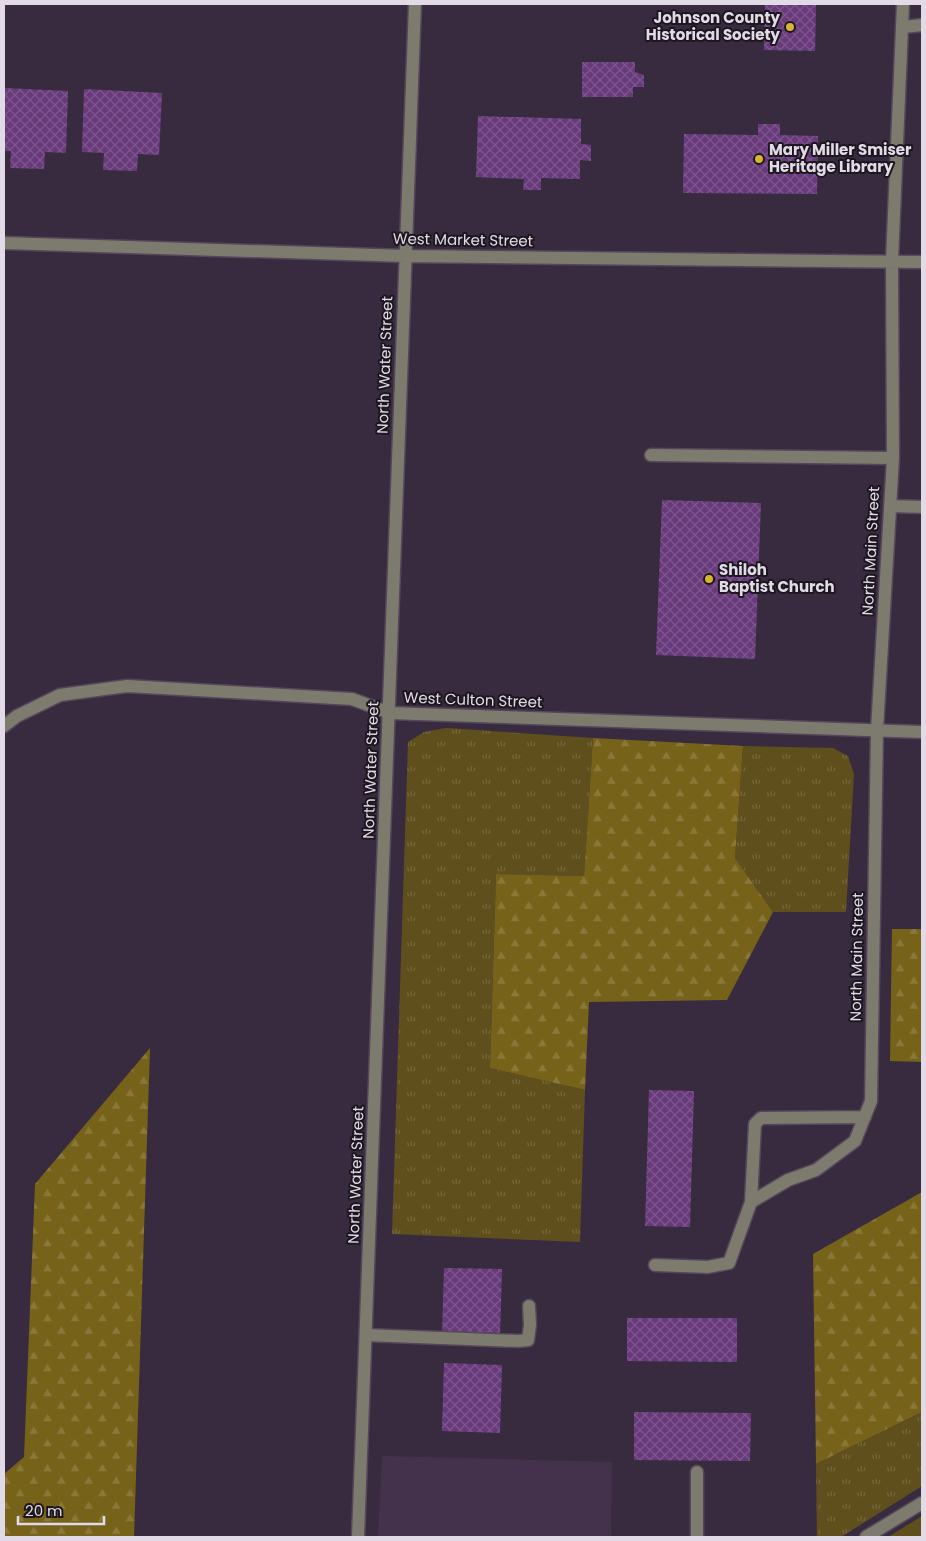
<svg xmlns="http://www.w3.org/2000/svg" width="926" height="1541" font-family="Poppins,sans-serif">
<defs>
<pattern id="grass-tufts" width="24" height="20" patternUnits="userSpaceOnUse" patternTransform="scale(1.25)"><rect width="24" height="20" fill="#5e4f1c"/><path d="M3 7l-1-3M5 7V3M7 7l1-3M15 17l-1-3M17 17v-4M19 17l1-3" fill="none" stroke="#75683d"/></pattern>
<pattern id="forest-firs" width="22" height="20" patternUnits="userSpaceOnUse" patternTransform="scale(1.25)"><rect width="22" height="20" fill="#766218"/><path d="M5 1l3.5 6h-7zM16 11l3.5 6h-7z" fill="#89783a"/></pattern>
<pattern id="building-cross-hatch" width="8" height="8" patternUnits="userSpaceOnUse" patternTransform="scale(1.25)"><rect width="8" height="8" fill="#693a7b"/><path d="M0 0l8 8M0 8l8-8" fill="none" stroke="#7e568e"/></pattern>
</defs>
<rect width="100%" height="100%" fill="#392b3f"/>
<path fill="#44324c" d="M382 1456 612 1462 611 1537H378Z"/>
<path fill="url(#grass-tufts)" d="M446 728 593 738 584 876 496 874 490 1068 585 1090 580 1242 392 1234 408 742 424 732Z
M743 746 833 748 848 756 854 774 846 912H773L735 858Z
M922 1412V1486L841 1537H817L816 1464Z"/>
<path fill="url(#forest-firs)" d="M593 738 743 746 735 858 773 912 727 1000 589 1002 585 1090 490 1068 496 874 584 876Z
M892 929H922V1062L890 1061Z
M150 1048 134 1537H4V1474L24 1457 35 1184Z
M922 1192V1412L816 1464 813 1254Z"/>
<path fill="#5e4f1c" d="M922 1516V1537H888Z"/>
<path fill="url(#building-cross-hatch)" d="M765 4H816L815 51 764 50Z
M582 62H635V72L644 75V87H633V97H582Z
M4 88 68 91 66 153 45 152 44 169 10 168 11 151H4Z
M84 89 162 93 159 155 138 154 137 171 103 170 104 153 82 152Z
M478 116 581 119V144L591 145V161L580 160V179L541 178V190H523L524 179 476 177Z
M758 124H780V135L818 136 817 194 683 193 684 134 758 135Z
M662 500 761 503 755 659 656 655Z
M649 1090 694 1091 690 1227 645 1226Z
M444 1268 502 1269 500 1337 442 1336Z
M627 1318H737V1362L627 1361Z
M444 1363 502 1365 500 1433 442 1431Z
M634 1412 751 1413 750 1461 634 1460Z"/>
<g fill="none" stroke-linecap="round" stroke-linejoin="round">
<defs>
<path id="minor" d="M903 27 922 25
M4 243 405 256 922 262
M651 455 893 458
M891 506 922 507
M4 726 17 716 60 695 127 686 352 699 390 713 922 732
M751 1202 755 1124 761 1118 865 1117
M655 1265 708 1267 729 1263 751 1202 788 1180 816 1170 855 1141 871 1101 877 730 893 458 892 261 903 4
M366 1335 518 1341 528 1340 530 1325 529 1306
M697 1472V1537
M358 1537 415 4
M866 1537 922 1503"/>
</defs>
<use href="#minor" stroke="#54475a" stroke-width="15"/>
<use href="#minor" stroke="#7d7a6e" stroke-width="12"/>
</g>
<g fill="#d7b434" stroke="#1c161f" stroke-width="2">
<circle cx="790" cy="27" r="5"/>
<circle cx="759" cy="159" r="5"/>
<circle cx="709" cy="579" r="5"/>
</g>
<g text-anchor="middle" stroke-width="4" stroke-linejoin="round" paint-order="stroke">
<g font-size="15" font-weight="bold" fill="#e3dae7" stroke="#1c161f" text-anchor="start">
<text x="780" y="23" text-anchor="end">Johnson County<tspan x="780" dy="17">Historical Society</tspan></text>
<text x="769" y="155">Mary Miller Smiser<tspan x="769" dy="17">Heritage Library</tspan></text>
<text x="719" y="575">Shiloh<tspan x="719" dy="17">Baptist Church</tspan></text>
</g>
<g font-size="15" fill="#e3dae7" stroke="#1c161f">
<text transform="translate(463 240) rotate(1)" y="5">West Market Street</text>
<text transform="translate(385 365) rotate(-88)" y="5">North Water Street</text>
<text transform="translate(871 551) rotate(-87)" y="5">North Main Street</text>
<text transform="translate(473 700) rotate(2)" y="5">West Culton Street</text>
<text transform="translate(371 770) rotate(-88)" y="5">North Water Street</text>
<text transform="translate(857 957) rotate(-89)" y="5">North Main Street</text>
<text transform="translate(356 1175) rotate(-88)" y="5">North Water Street</text>
</g>
</g>
<rect width="926" height="1541" fill="none" stroke="#e3dae7" stroke-width="10"/>
<path d="M18 1516v8h86v-8" fill="none" stroke="#e3dae7" stroke-width="2.5"/>
<text x="25" y="1516" font-size="15" fill="#e3dae7" stroke="#1c161f" stroke-width="4" paint-order="stroke">20 m</text>
</svg>
